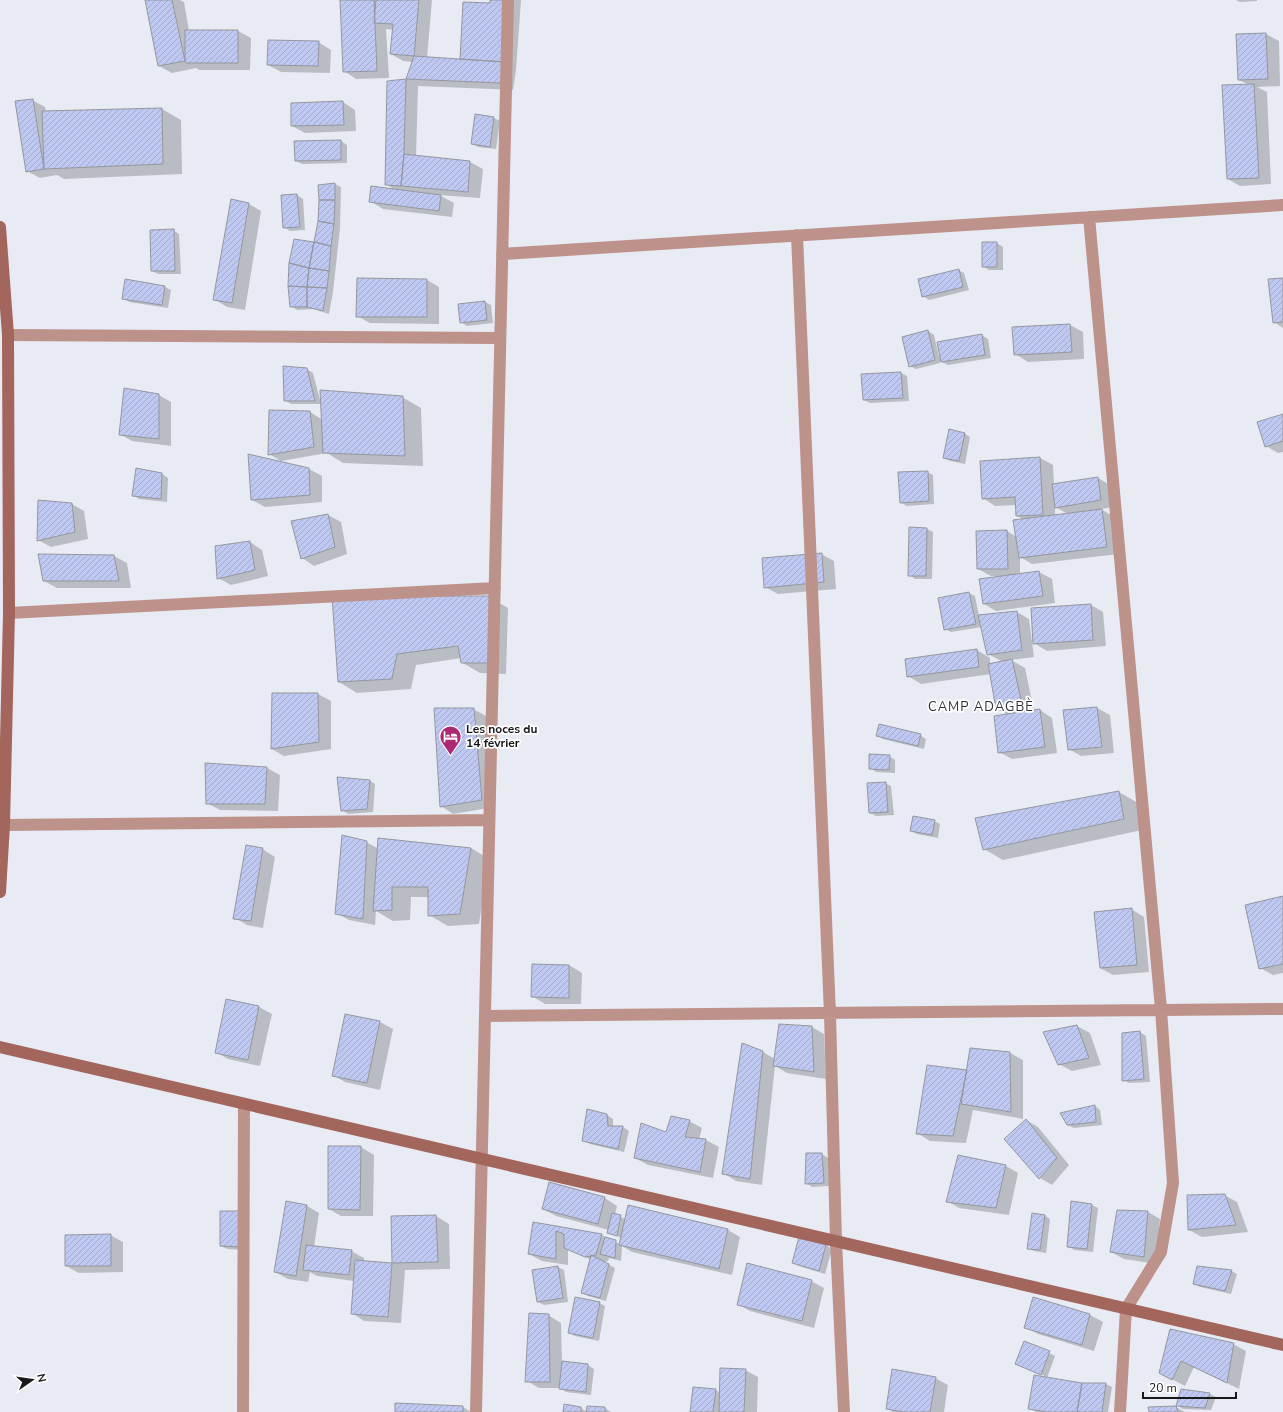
<svg xmlns="http://www.w3.org/2000/svg" width="1283" height="1412" font-family="'Nunito Sans',sans-serif">
<defs>
<pattern id="building-hatch" width="6" height="6" patternUnits="userSpaceOnUse"><rect width="6" height="6" fill="#bfc8f1"/><path d="M-1 1l2-2M0 6l6-6M5 7l2-2" fill="none" stroke="#a3abce"/></pattern>
</defs>
<rect width="100%" height="100%" fill="#e9ebf4"/>
<path fill="#0003" fill-rule="evenodd" d="M146 0H180L184 2 189 31H238L251 38 250 70H199L196 68 172 73 159 66Z
M341 0H432L427 58 461 60 464 3 491 4V0H521L516 70 513 90 418 86 416 157 470 162 483 169 480 198 439 195 454 203 452 217 383 209 370 201 397 191 386 184 388 82 406 80 413 62 403 61 391 54 393 30 386 29 389 78 356 79 344 71Z
M1236 0H1257V1L1240 2Z
M1266 34 1279 41 1280 86 1257 87 1267 92 1271 184 1240 186 1228 179 1249 85 1239 80 1237 35Z
M318 42 331 50 330 73 281 72 268 65Z
M32 100 45 107 46 112 162 109 181 120 182 174 64 179 57 175 40 178 27 171Z
M343 102 355 110 356 131 305 133 292 126Z
M494 118 500 121 496 149 478 147 472 143Z
M341 141 347 145V163L302 164 296 161Z
M335 184 341 187 340 228 333 292 329 314 314 309 297 310 291 306 315 244 319 221V186Z
M297 195 303 199 305 230 290 231 284 227Z
M249 204 261 211 245 310 227 307 214 299Z
M173 230 179 234 181 274H158L152 271Z
M997 243 1003 247V270H989L982 266Z
M958 270 964 273 969 290 929 300 923 296Z
M1283 279V328L1274 322Z
M427 280 439 287V324L370 323 357 316Z
M165 287 171 290 168 308 129 302 123 298Z
M485 302 491 305 493 323 467 326 461 322Z
M1070 325 1083 332 1084 359 1028 362 1015 354 1013 328Z
M928 331 934 335 939 357 982 335 988 339 991 358 948 365 940 361V363L916 369 910 366Z
M307 369 313 373 321 404H291L285 400Z
M901 373 907 376 909 401 870 403 864 400 862 375Z
M159 395 171 402V446L132 441 120 434Z
M402 397 421 408 423 466 343 463 327 453 281 461 269 454 270 411 310 412 323 420Z
M1283 415V452L1278 453 1266 446Z
M964 433 970 437 965 464 950 461 944 458Z
M1040 458 1053 465 1054 485 1098 478 1110 485 1114 507 1101 509 1114 517 1119 554 1032 564 1020 557V574L1039 572 1052 579 1055 603 996 611 984 604 998 576H991L978 569 1007 531 1017 537 1023 519 1017 516 1016 505 995 506 983 498ZM1055 507 1068 514 1055 515Z
M309 469 322 476V502L265 507 252 500Z
M927 472 933 475 934 504 907 506 900 502Z
M162 474 168 478 167 502 139 499 133 495Z
M72 504 84 511 88 539 51 547 38 540Z
M328 515 341 522 347 554 314 566 302 558Z
M927 529 933 532 932 579H915L909 575Z
M250 542 262 550 268 576 231 585 218 578Z
M821 554 834 561 836 589 778 594 765 587Z
M114 556 127 563 131 588H57L44 581Z
M969 593 975 596 979 616 1017 612 1029 619 1034 657 1011 660 1025 668 1034 711 1040 710 1052 718 1057 753 1012 759 999 752 1008 715 997 709 991 674 921 684 908 676 977 650 990 658V665L1003 662 988 654 982 627 951 632 945 629Z
M489 597 508 608 506 674 480 673 461 662V658L416 665 411 689 357 693 339 682Z
M1091 605 1103 612 1106 646 1047 651 1034 643Z
M273 694H318L331 701V749L284 756 272 749Z
M1097 708 1110 715 1114 753 1081 756 1069 749Z
M473 709 486 716 494 807 453 814 441 806Z
M877 735H920L926 739 924 749 883 739Z
M889 756 895 760V773L876 772 870 768Z
M267 768 280 775 278 811 220 810 207 803Z
M369 780 375 784 373 812 348 814 342 810Z
M885 783 891 786 894 815 876 816 870 813Z
M1119 792 1138 803 1142 830 1003 860 984 849Z
M934 821 940 824 938 838 917 834 911 831Z
M366 842 379 849 471 848 489 859 479 924 448 926 429 915V897H411L410 920 393 921 376 911 375 925 349 920 336 913Z
M262 849 275 857 263 928 247 925 235 918Z
M1283 897V973L1273 975 1260 968Z
M1131 909 1144 917 1149 972 1113 975 1100 968Z
M533 965H569L582 973 581 1004H545L532 996Z
M227 1000 259 1007 272 1014 260 1066 228 1059 216 1052Z
M346 1015 380 1022 393 1029 380 1090 345 1082 333 1075Z
M1077 1026 1090 1033 1101 1065 1072 1071 1059 1064Z
M812 1027 824 1034 826 1079 787 1073 775 1066 762 1185 736 1181 723 1173 763 1052 775 1059Z
M1140 1032 1146 1036 1150 1082 1129 1083 1123 1080Z
M971 1049 1010 1053 1023 1060V1119L973 1110 966 1143 930 1141 917 1133 967 1071Z
M1095 1106 1100 1110 1102 1125 1074 1128 1067 1125Z
M607 1115 613 1119V1127H623L629 1131 624 1152 590 1144 584 1140Z
M1026 1120 1038 1127 1069 1165 1052 1185 1040 1178Z
M689 1121 702 1128 699 1140H706L719 1147 713 1178 648 1165 635 1158 666 1134Z
M361 1147 374 1155 373 1216H341L329 1209Z
M822 1154 828 1158 829 1186 812 1187 806 1183Z
M1006 1166 1018 1173 1009 1215 959 1208 947 1201Z
M550 1184 605 1198 617 1206 615 1215 626 1219 728 1230 740 1237 732 1275 632 1252 622 1246 621 1261 609 1258 608 1261 604 1262 615 1268 606 1301 588 1296 582 1293 591 1260 568 1249V1265L542 1261 529 1254 534 1223 602 1235 620 1244 621 1238 608 1232 609 1230 556 1216 543 1209Z
M1224 1195 1237 1202 1248 1232 1202 1237 1189 1230Z
M1092 1205 1098 1208 1093 1252 1074 1250 1068 1246Z
M307 1206 319 1213 314 1247 351 1251 364 1258V1262L393 1264 392 1217 436 1216 449 1224 450 1269 405 1270 401 1323 364 1321 352 1313 354 1281 317 1276 310 1272 308 1282 288 1279 275 1272Z
M1118 1211 1148 1212 1160 1219 1156 1264 1124 1259 1111 1252Z
M221 1212 246 1250 227 1249 221 1246Z
M1044 1215 1050 1219 1046 1253 1034 1251 1028 1248Z
M110 1235 123 1242V1272L79 1273 66 1266Z
M826 1245 832 1249 825 1274 799 1266 793 1263Z
M558 1267 564 1270 568 1302 544 1305 538 1302Z
M1231 1271 1237 1274 1231 1294 1200 1287 1194 1284Z
M811 1281 824 1288 814 1328 750 1311 738 1304Z
M1034 1298 1090 1315 1103 1322 1094 1351 1038 1334 1025 1327Z
M599 1303 605 1306 599 1341 575 1336 569 1333Z
M548 1315 561 1323 562 1362 588 1365 594 1369 591 1395 566 1392 560 1388H539L527 1381Z
M1171 1330 1233 1344 1246 1351 1239 1389 1194 1367 1185 1386 1160 1373Z
M1025 1342 1055 1356 1047 1378 1083 1384H1106L1112 1387 1108 1412H1036L1029 1408 1047 1377 1023 1367Z
M745 1370 758 1377 757 1412H691L716 1390 720 1393Z
M935 1378 948 1385 944 1412H893L887 1408Z
M1182 1390 1210 1394 1216 1397 1211 1410 1183 1409 1177 1405Z
M463 1407 471 1412H396Z
M588 1407 605 1408 611 1412H564L581 1408 587 1412Z
M1176 1407 1185 1412H1150Z"/>
<path fill="url(#building-hatch)" stroke="#95979f" d="M145 0H172L185 61 158 66Z
M340 0H374L377 71 343 72Z
M376 0H419L414 56 390 54 393 24 374 23Z
M490 0H508L504 62 460 59 463 2 490 3Z
M185 30H238V63H186L185 61Z
M1266 33 1268 79 1238 80 1236 34Z
M268 40 319 41 318 66 267 65Z
M414 56 504 62 500 83 406 79Z
M406 79 404 154 401 186 385 185 387 81Z
M1254 84 1259 178 1227 179 1222 85Z
M33 99 44 169 26 172 15 101Z
M343 101 344 125 291 126V103Z
M162 108 163 164 44 169 42 111Z
M475 114 494 117 490 147 471 144Z
M341 140V160L295 161 294 141Z
M404 154 470 161 468 192 401 186Z
M335 183V200H319L318 185Z
M371 186 441 195 439 211 369 202Z
M297 194 300 227 283 228 281 195Z
M231 199 249 203 232 303 213 300Z
M319 200H335L334 224 318 221Z
M318 221 334 224 331 246 314 242Z
M174 229 175 271H151L150 230Z
M294 239 314 242 309 268 289 263Z
M314 242 331 246 329 271 309 268Z
M982 242H997V267H982Z
M289 263 309 268 307 287 288 286Z
M309 268 329 271 327 288 307 287Z
M959 269 963 287 922 297 918 279Z
M357 278 427 279V317H356Z
M1283 278V322L1273 323 1268 279Z
M125 279 165 286 162 305 122 299Z
M288 286 307 287V307H290Z
M307 287 327 288 323 311 307 307Z
M485 301 487 320 460 323 458 304Z
M1070 324 1072 352 1014 355 1012 327Z
M928 330 935 360 909 367 902 337Z
M982 334 985 355 941 362 937 342Z
M283 366 307 368 315 401H284Z
M901 372 903 398 863 400 861 374Z
M124 388 159 394V439L119 435Z
M320 390 403 396 405 456 323 453Z
M269 410 310 411 314 447 268 455Z
M1283 414V441L1265 447 1257 422Z
M949 429 965 433 959 461 943 458Z
M248 454 309 468 310 495 251 500Z
M1040 457 1043 515 1016 516 1015 497 982 499 980 461Z
M136 468 162 473 161 499 132 496Z
M928 471 929 501 900 503 898 472Z
M1098 477 1101 500 1055 508 1052 484Z
M38 500 72 503 75 532 37 541Z
M1102 509 1107 547 1019 558 1013 520Z
M328 514 335 547 301 559 291 521Z
M909 527 927 528 926 576H908Z
M1007 530 1008 569H977L976 531Z
M250 541 255 570 217 579 215 546Z
M822 553 824 582 764 588 762 558Z
M38 554 114 555 119 581H43Z
M1039 571 1043 596 983 604 979 579Z
M969 592 976 624 944 630 938 598Z
M332 596H490L488 663H461L458 646 397 654 392 679 338 682Z
M1091 604 1093 640 1033 644 1031 608Z
M1017 611 1022 650 987 655 978 615Z
M977 649 979 667 907 677 905 659Z
M1012 659 1022 704 996 709 988 664Z
M272 693H318L319 742 271 749Z
M1097 707 1102 747 1068 750 1063 710Z
M434 708H474L482 800 440 807Z
M1040 709 1045 747 998 753 994 716Z
M879 724 921 734 918 746 876 736Z
M869 754 890 755 889 770 869 769Z
M205 763 267 767 265 804H206Z
M337 777 370 780 367 809 341 811Z
M886 782 888 812 869 813 867 783Z
M1119 791 1124 819 983 850 975 818Z
M913 816 935 820 932 835 910 831Z
M342 835 367 841 363 919 335 914Z
M378 838 471 848 460 914 428 916V887H392V910L373 911Z
M246 845 263 848 251 921 233 919Z
M1283 896V964L1259 969 1245 905Z
M1132 908 1137 965 1100 968 1094 912Z
M532 964 569 965V998L531 997Z
M226 999 259 1006 248 1060 215 1053Z
M345 1014 380 1021 367 1083 332 1076Z
M779 1024 812 1026 814 1072 773 1066Z
M1077 1025 1089 1058 1058 1065 1043 1032Z
M1140 1031 1144 1079 1122 1081V1033Z
M742 1043 763 1051 750 1179 722 1174Z
M970 1048 1010 1052 1011 1112 961 1104Z
M927 1065 967 1070 953 1136 916 1134Z
M1095 1105 1096 1122 1067 1125 1060 1113Z
M587 1109 607 1114 608 1126H623L618 1149 582 1141Z
M671 1116 690 1120 685 1137 706 1139 700 1172 634 1158 641 1123 666 1132Z
M1026 1119 1057 1158 1039 1179 1004 1139Z
M328 1146H361L360 1210 328 1209Z
M806 1153H822L824 1183 805 1184Z
M958 1155 1006 1165 996 1208 946 1202Z
M549 1182 605 1197 598 1224 542 1209Z
M1225 1194 1236 1225 1188 1230 1187 1195Z
M286 1201 307 1205 296 1276 274 1272Z
M1071 1201 1092 1204 1087 1249 1067 1247Z
M628 1205 728 1229 719 1269 619 1245Z
M1117 1210 1148 1211 1144 1257 1110 1252Z
M220 1211H241V1247L220 1246Z
M612 1213 621 1215 617 1236 607 1233Z
M1032 1213 1045 1215 1040 1250 1027 1249Z
M436 1215 438 1262 392 1263 391 1216Z
M533 1222 602 1234 596 1255 585 1257 564 1248V1234L556 1231V1259L528 1254Z
M111 1234V1266H65V1235Z
M605 1237 616 1240 615 1258 600 1254Z
M799 1237 826 1245 819 1271 792 1263Z
M306 1245 352 1250 349 1275 303 1270Z
M591 1255 609 1264 600 1298 581 1293Z
M355 1260 392 1263 388 1317 351 1314Z
M747 1263 812 1280 802 1321 737 1305Z
M558 1266 563 1298 537 1302 532 1270Z
M1197 1266 1232 1270 1225 1291 1193 1284Z
M575 1297 600 1302 593 1338 568 1333Z
M1033 1297 1090 1314 1082 1345 1024 1328Z
M529 1313 549 1314 550 1382H525Z
M1170 1329 1234 1343 1227 1383 1181 1361 1172 1380 1159 1373Z
M1024 1341 1050 1351 1041 1375 1015 1364Z
M562 1361 588 1364 586 1392 559 1389Z
M720 1368 746 1369 744 1412H719Z
M892 1369 936 1377 930 1412H904L886 1409Z
M1034 1375 1082 1383 1077 1412H1047L1028 1409Z
M1082 1383H1106L1102 1412H1077Z
M693 1387 716 1389 713 1412H690Z
M1181 1389 1210 1393 1205 1408 1176 1406Z
M395 1403 463 1406V1412H395Z
M564 1404 581 1407V1412H563Z
M587 1406 605 1407V1412H586Z
M1176 1406 1178 1412H1149L1148 1407Z"/>
<g fill="none" stroke-linecap="round" stroke-linejoin="round">
<path stroke="#bd928b" stroke-width="12" d="M1089 217 1161 1009 1173 1183 1161 1252 1126 1309 1120 1412
M797 235 830 1014 836 1241 844 1412
M502 254 1283 205
M8 335 500 338
M9 613 495 588
M4 825 489 820
M485 1016 1283 1009
M243 1412 244 1104
M476 1412 508 0"/>
<path stroke="#a3665c" stroke-width="12" d="M0 227 8 335 9 613 4 825 0 892
M0 1047 1283 1345"/>
</g>
<defs>
<symbol id="hotel-pin" viewBox="-11 -11 22 30"><path d="M0 17L-7.5 6A9.5 9.5 0 1 1 7.5 6Z" fill="#ac2872" stroke="#fff"/><path d="M-6-4.5h1.5V1H6V5H4.5V3h-9V5H-6ZM-4 0a1.8 1.8 0 1 1 3.6 0ZM.5 0V-2.5h3Q6-2.5 6 0Z" fill="#fff"/></symbol>
</defs>
<g fill-rule="evenodd">
<use href="#hotel-pin" x="438" y="724" width="25" height="34"/>
</g>
<g text-anchor="middle" stroke-width="3.5" stroke-linejoin="round" paint-order="stroke">
<g font-size="12" font-weight="bold" fill="#18181b" stroke="#fff" text-anchor="start">
<text x="466" y="733">Les noces du<tspan x="466" dy="14">14 février</tspan></text>
</g>
<g font-size="13" letter-spacing="1" fill="#2d2f35" stroke="#fff">
<text x="981" y="711">CAMP ADAGBÈ</text>
</g>
</g>
<g transform="translate(32 1380) rotate(77)" stroke="#ffffff" stroke-width="3" paint-order="stroke">
<path d="M0-3L7 15L0 10L-7 15Z" fill="#18181b"/>
<text y="-6" font-size="11" font-weight="bold" text-anchor="middle" fill="#18181b">N</text>
</g>
<path d="M1143 1392v6h93v-6" fill="none" stroke="#18181b" stroke-width="2"/>
<text x="1149" y="1392" font-size="12" fill="#18181b" stroke="#ffffff" stroke-width="3" paint-order="stroke">20 m</text>
</svg>
